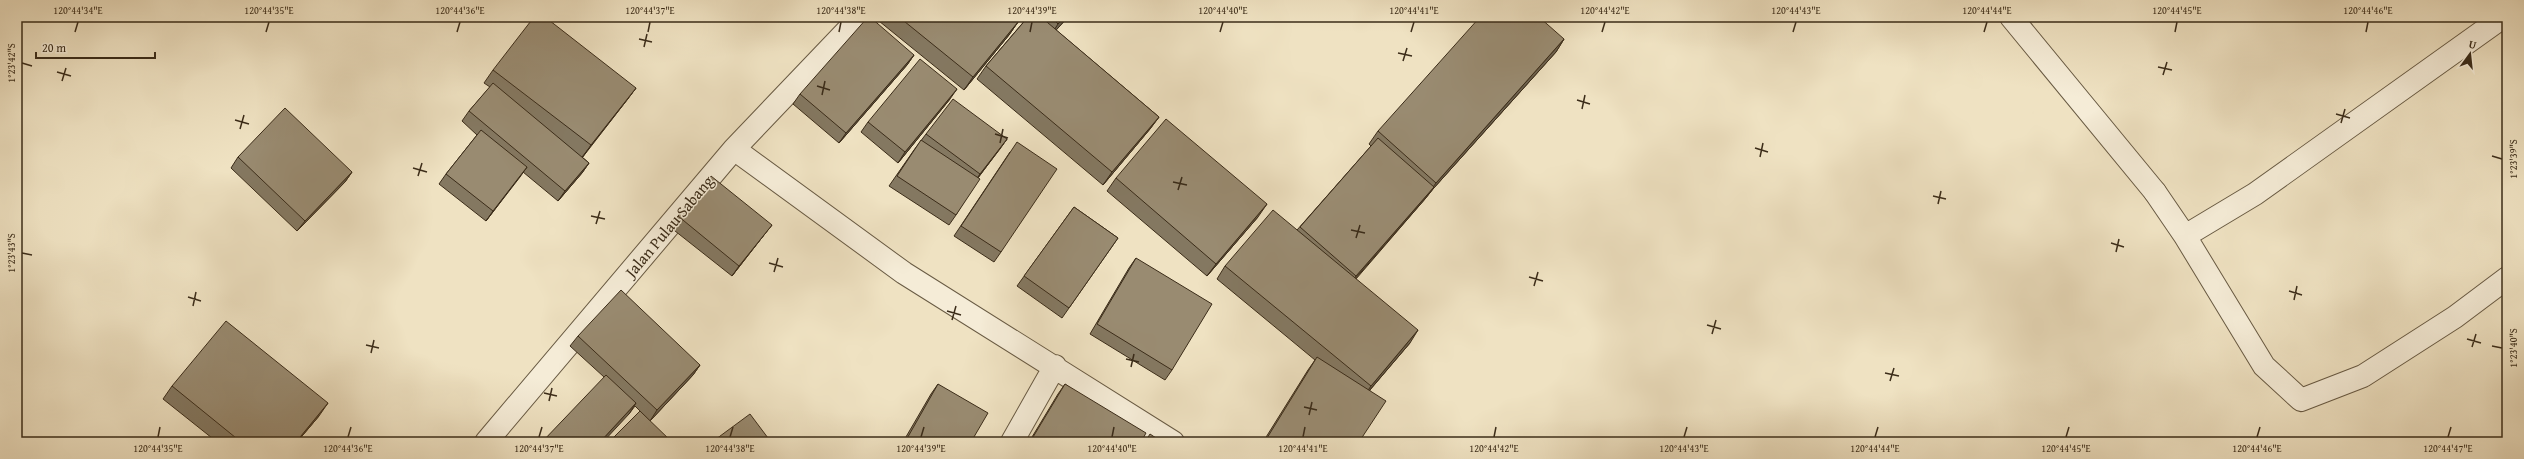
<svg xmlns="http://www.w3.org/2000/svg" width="2524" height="459" font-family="'Gentium Book Plus',serif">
<rect width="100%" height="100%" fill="#efe2c2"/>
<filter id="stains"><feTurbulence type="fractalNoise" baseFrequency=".005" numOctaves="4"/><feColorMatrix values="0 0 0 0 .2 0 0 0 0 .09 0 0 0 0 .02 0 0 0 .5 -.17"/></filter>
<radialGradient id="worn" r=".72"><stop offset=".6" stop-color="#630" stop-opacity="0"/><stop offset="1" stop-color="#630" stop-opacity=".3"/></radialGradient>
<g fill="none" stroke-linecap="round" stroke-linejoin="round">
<defs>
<path id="service" d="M2155 192 2185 236 2255 194 2503 17
M2185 236 2264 366 2301 400 2363 376 2455 317 2507 278"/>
<path id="minor" d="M2011 17 2155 192
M734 149 904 273 1173 442
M486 442 734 149 860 17
M1012 442 1055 366"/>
</defs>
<use href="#service" stroke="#685a43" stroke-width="24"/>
<use href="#minor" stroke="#685a43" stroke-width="24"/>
<use href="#service" stroke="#f5ecd7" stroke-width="22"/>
<use href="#minor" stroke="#f5ecd7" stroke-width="22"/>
</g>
<path fill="#847861" stroke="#3b2c19" d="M874 17H1012L1018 22 1009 35 964 90Z
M1026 17H1068L1056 30 1159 117 1150 129 1103 185 977 79 986 66 1027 18Z
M1564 39 1556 52 1433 189 1425 199 1356 279 1410 343 1370 390 1359 442H1263L1308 370 1315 360 1217 279 1225 266 1297 230 1371 146 1369 144 1378 131Z
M914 55 907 65 839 143 793 104 800 94Z
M493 70 636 88 627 100 582 157 589 163 582 173 558 201 523 172 486 221 439 184 446 174 477 135 462 121 469 111 490 87 484 83Z
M950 99 898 163 861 132 868 122Z
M926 134 1007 139 978 178 956 215 949 225 889 186 914 150Z
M1010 152 1001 252 994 262 954 236Z
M238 157 352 172 345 182 297 231 231 168Z
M1116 178 1258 217 1207 276 1107 191Z
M1074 207 1118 238 1062 318 1017 286Z
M678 216 764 235 732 276 670 227Z
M1136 258 1172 370 1165 380 1090 334 1129 268Z
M578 336 700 365 693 375 650 421 635 406 629 414 604 377 570 346Z
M938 384 971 442H903L931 394Z
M1065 384 1141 442H1029L1058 394Z
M172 386 319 416 297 442H217L163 399Z"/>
<path fill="#6b614f" stroke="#3b2c19" d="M1065 17H1068L1049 38 1058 24Z
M1018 22 1009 35 964 90 973 77Z
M1564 39 1556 52 1433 189 1425 199 1347 288 1356 276 1428 194 1436 183Z
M914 55 907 65 839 143 846 133Z
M636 88 627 100 582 158 591 145Z
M957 89 950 99 898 163 905 152Z
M1159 117 1150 129 1103 185 1112 172Z
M1007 139 1000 149 973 184 980 174Z
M589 163 582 173 558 201 565 191Z
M527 167 520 177 486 221 493 211Z
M352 172 345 182 297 231 305 221Z
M1267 204 1258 217 1207 276 1216 264Z
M772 225 764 235 732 276 739 266Z
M1418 330 1410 343 1362 399 1371 386Z
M700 365 693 375 650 421 657 410Z
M328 403 319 416 297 442H296Z
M636 403 629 414 603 442H600Z"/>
<path fill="#998b71" stroke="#3b2c19" d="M534 17H545L636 88 591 145 493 70Z
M868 17H870L914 55 846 133 800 94Z
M899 17H1012L1018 22 973 77Z
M1028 17H1041L1159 117 1112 172 986 66Z
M1051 17H1065L1058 24Z
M1480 17H1539L1564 39 1436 183 1378 131Z
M920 59 957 89 905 152 868 122Z
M493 83 589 163 565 191 469 111Z
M953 99 1007 139 980 174 926 134Z
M285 108 352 172 305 221 238 157Z
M1166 119 1267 204 1216 264 1116 178Z
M481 130 527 167 493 211 446 174Z
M1378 138 1434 187 1356 276 1300 227Z
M921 140 980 179 956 215 897 176Z
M1017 142 1057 169 1001 252 961 226Z
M711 176 772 225 739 266 678 216Z
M1074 207 1118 238 1069 308 1024 276Z
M1273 210 1418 330 1371 386 1225 266Z
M1136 258 1212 304 1172 370 1097 324Z
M621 290 700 365 657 410 578 336Z
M226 321 328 403 296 442H241L172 386Z
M1317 357 1386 401 1359 442H1274L1267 438Z
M606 375 636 403 600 442H542Z
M938 384 988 413 971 442H905Z
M1065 384 1146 433 1141 442H1030Z
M640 411 672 442H609Z
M750 414 771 442H712Z
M1150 434 1162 442H1145Z"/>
<path fill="none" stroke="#3b2c19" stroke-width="1.5" d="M75 32 78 22M266 32 269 22M457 32 460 22M648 32 650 22M839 32 841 22M1030 32 1032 22M1220 32 1223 22M1411 32 1414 22M1602 32 1605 22M1793 32 1796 22M1984 32 1987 22M2175 32 2177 22M2366 32 2368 22M639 39 652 42M644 47 647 34M1398 53 1412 56M1403 61 1407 48M22 63 32 66M2158 67 2172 70M57 72 71 76M2163 75 2167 62M62 81 66 68M817 86 830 90M822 95 825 81M1577 100 1590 104M1582 109 1585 95M2336 114 2350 118M235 120 249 124M2341 123 2345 109M240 129 244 115M995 134 1008 138M1000 143 1003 129M1755 148 1768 152M2492 156 2502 159M1760 157 1763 143M413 168 427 172M418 176 422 163M1173 182 1187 185M1178 190 1182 177M1933 196 1946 199M1938 204 1941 191M591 216 605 219M596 224 600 211M1351 230 1365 233M1356 238 1360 225M2111 243 2124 247M2116 252 2119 239M22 253 32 255M769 263 783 267M774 272 778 258M1529 277 1543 281M1534 286 1538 272M2289 291 2302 295M188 297 201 301M2294 300 2297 286M193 306 196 292M947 311 961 315M952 320 956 306M1707 325 1721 329M1712 334 1716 320M2467 339 2481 343M366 345 379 348M2492 346 2502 348M2472 347 2476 334M371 353 374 340M1126 359 1139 362M1131 367 1134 354M1885 373 1899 376M1890 381 1894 368M544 393 557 396M549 401 552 388M1304 407 1317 410M1309 415 1312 402M158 437 160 427M348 437 351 427M539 437 542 427M730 437 733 427M921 437 924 427M1112 437 1114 427M1303 437 1305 427M1494 437 1496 427M1684 437 1687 427M1875 437 1878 427M2066 437 2069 427M2257 437 2260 427M2448 437 2451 427"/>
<g text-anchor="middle" stroke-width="3" stroke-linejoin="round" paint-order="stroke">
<g font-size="16" fill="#3b2c19" stroke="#f5ecd7">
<text transform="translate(669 226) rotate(-50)" y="6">Jalan Pulau Sabang</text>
</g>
</g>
<rect width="2524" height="459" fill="none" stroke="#efe2c2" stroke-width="44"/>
<g transform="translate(2470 54) rotate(15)" stroke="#f5ecd7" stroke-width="3" paint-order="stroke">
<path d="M0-3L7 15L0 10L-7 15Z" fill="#3b2c19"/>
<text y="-6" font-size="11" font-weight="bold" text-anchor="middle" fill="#3b2c19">U</text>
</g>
<path d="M36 52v6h119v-6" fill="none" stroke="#3b2c19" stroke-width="2"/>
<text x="42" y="52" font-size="12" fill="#3b2c19" stroke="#f5ecd7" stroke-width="3" paint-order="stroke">20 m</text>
<rect x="22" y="22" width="2480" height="415" fill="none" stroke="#3b2c19" stroke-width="1.5"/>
<g font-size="10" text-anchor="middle" fill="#3b2c19">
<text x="78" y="14">120°44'34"E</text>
<text x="269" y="14">120°44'35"E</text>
<text x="460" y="14">120°44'36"E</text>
<text x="650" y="14">120°44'37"E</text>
<text x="841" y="14">120°44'38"E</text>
<text x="1032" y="14">120°44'39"E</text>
<text x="1223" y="14">120°44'40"E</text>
<text x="1414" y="14">120°44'41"E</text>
<text x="1605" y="14">120°44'42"E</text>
<text x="1796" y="14">120°44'43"E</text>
<text x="1987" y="14">120°44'44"E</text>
<text x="2177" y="14">120°44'45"E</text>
<text x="2368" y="14">120°44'46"E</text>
<text transform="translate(11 63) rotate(-90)" y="4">1°23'42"S</text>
<text transform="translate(2513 159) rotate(-90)" y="4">1°23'39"S</text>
<text transform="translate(11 253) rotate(-90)" y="4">1°23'43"S</text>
<text transform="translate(2513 348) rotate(-90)" y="4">1°23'40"S</text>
<text x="158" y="452">120°44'35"E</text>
<text x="348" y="452">120°44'36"E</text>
<text x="539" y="452">120°44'37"E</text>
<text x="730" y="452">120°44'38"E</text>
<text x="921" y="452">120°44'39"E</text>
<text x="1112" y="452">120°44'40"E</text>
<text x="1303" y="452">120°44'41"E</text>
<text x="1494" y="452">120°44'42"E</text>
<text x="1684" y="452">120°44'43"E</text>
<text x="1875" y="452">120°44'44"E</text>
<text x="2066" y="452">120°44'45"E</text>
<text x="2257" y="452">120°44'46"E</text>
<text x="2448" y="452">120°44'47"E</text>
</g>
<rect width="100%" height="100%" filter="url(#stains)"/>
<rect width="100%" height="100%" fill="url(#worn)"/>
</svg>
